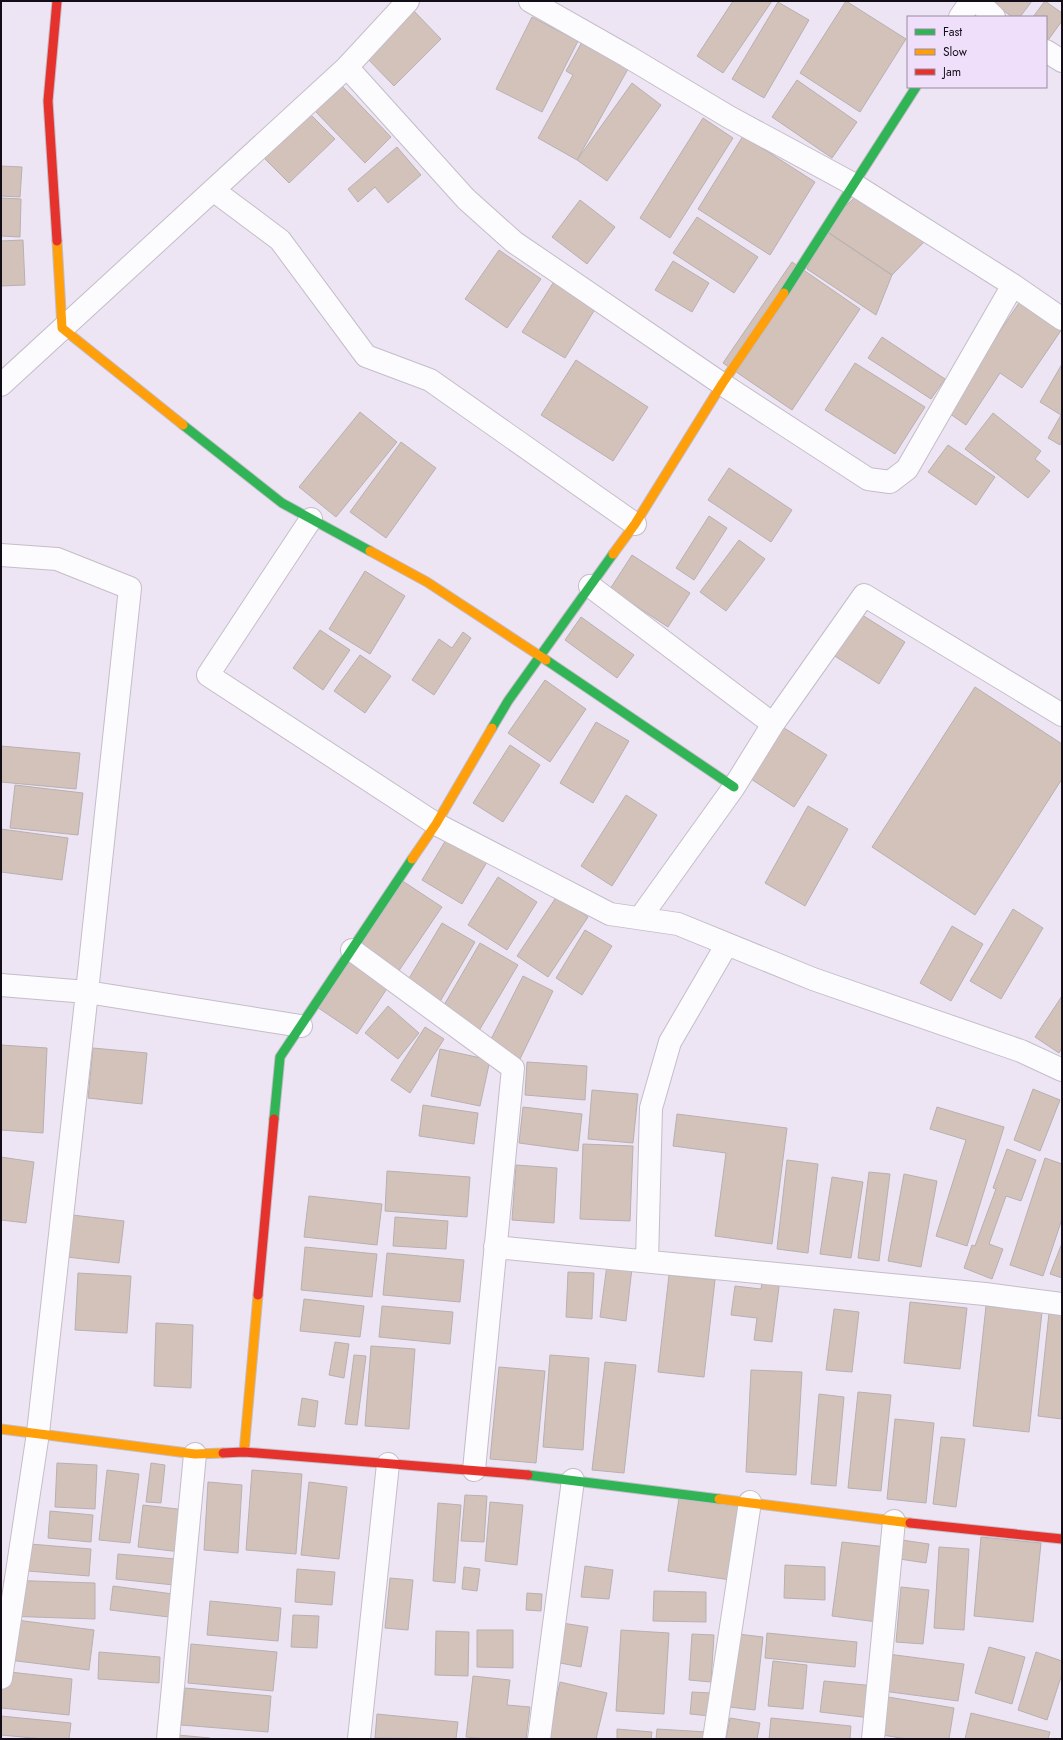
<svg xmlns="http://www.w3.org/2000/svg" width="1063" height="1740" font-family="Jost,sans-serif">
<rect width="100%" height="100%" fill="#eee5f4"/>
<path fill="#d2c2ba" stroke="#b8b0b2" d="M733 1H772L723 73 697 56Z
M846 1 906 39 860 112 800 73Z
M991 1H1032L1020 17H1012Z
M1045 1 1062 13V21L1046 43V17H1033Z
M778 2 809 20 764 98 732 79Z
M412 9 441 39 394 86 365 56Z
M532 17 578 41 542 112 496 89Z
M582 42 628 69 577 160 538 138 573 75 566 71Z
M797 80 857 122 832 158 772 117Z
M632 83 661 105 607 181 577 160Z
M341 85 391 137 365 163 315 111Z
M306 110 335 139 289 183 261 155Z
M703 118 733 138 670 238 640 218Z
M743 136 815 182 770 255 698 209Z
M397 147 421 175 388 203 375 187 358 202 348 189Z
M1 166 22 167 20 197 1 196Z
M856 196 925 241 892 275 823 229Z
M1 198 21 199 20 237 1 236Z
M580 200 615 227 587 264 552 237Z
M697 217 758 257 734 293 673 253Z
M823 229 892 275 876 315 807 269Z
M23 240 25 285 1 286V241Z
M499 250 541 279 507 328 465 299Z
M673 261 709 283 692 312 655 290Z
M792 262 860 309 792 410 723 363Z
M555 280 597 306 565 358 522 332Z
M1023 297 1062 329 1022 388 1000 373 966 425 946 411Z
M882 337 945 379 931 399 868 358Z
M576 360 648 407 613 461 541 415Z
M855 363 925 407 895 454 825 410Z
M1062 364V441L1060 445 1048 438 1061 415 1040 402Z
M360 412 397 442 336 517 299 487Z
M993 413 1041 451 1035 459 1050 471 1028 498 965 449Z
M401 442 436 468 386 538 350 512Z
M948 445 995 477 976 505 928 472Z
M729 468 792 510 771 542 708 500Z
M709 516 727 528 694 580 676 568Z
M739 540 765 559 726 611 700 592Z
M632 555 690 593 668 627 610 589Z
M365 571 405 596 370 654 329 629Z
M859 613 905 642 879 684 833 655Z
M581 617 634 655 617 678 565 640Z
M320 630 350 650 323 690 293 668Z
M463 632 471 638 434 695 412 680 439 639 452 648Z
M360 655 391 676 365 713 334 691Z
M545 680 586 709 550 762 508 733Z
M975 687 1062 744V779L975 915 872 847Z
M596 722 629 741 593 803 560 783Z
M781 726 827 755 794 807 748 777Z
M510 745 540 765 503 822 473 803Z
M1 746 80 753 76 789 1 782Z
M15 785 83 793 78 835 10 828Z
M626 795 657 815 612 886 581 866Z
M808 806 848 829 805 906 765 883Z
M1 829 68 838 62 880 1 872Z
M450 833 490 857 462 904 422 880Z
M498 877 537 902 507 950 468 925Z
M401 880 442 907 398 972 358 945Z
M557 896 588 917 548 977 517 956Z
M1013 909 1043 928 1001 999 970 981Z
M442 923 475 942 438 1005 405 985Z
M952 926 983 944 951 1001 920 983Z
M585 930 612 946 582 995 556 978Z
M480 943 518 965 477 1034 440 1012Z
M351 958 390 984 357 1034 317 1007Z
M523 976 553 991 520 1059 489 1043Z
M1062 996V1048L1059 1053 1035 1037Z
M388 1006 419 1033 398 1059 365 1033Z
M425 1027 444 1039 410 1093 391 1080Z
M1 1045 47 1048 43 1133 1 1130Z
M93 1048 147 1053 142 1104 88 1098Z
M440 1049 490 1060 480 1106 431 1096Z
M527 1062 587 1066 585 1100 525 1095Z
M1033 1089 1060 1100 1040 1151 1014 1140Z
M592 1090 638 1094 633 1143 588 1139Z
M423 1105 478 1113 474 1144 419 1136Z
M523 1107 582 1114 578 1151 519 1143Z
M937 1107 1004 1127 967 1246 936 1236 966 1140 930 1129Z
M677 1114 787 1128 772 1244 715 1236 726 1153 673 1146Z
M583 1144 633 1146 630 1221 580 1219Z
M1007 1149 1036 1160 1021 1201 1006 1196 989 1244 1003 1249 992 1279 964 1268 972 1245 975 1246 996 1189 993 1188Z
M1 1157 34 1162 26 1223 1 1220Z
M1045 1158 1062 1164V1219L1043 1276 1010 1265Z
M787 1160 818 1164 808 1253 777 1249Z
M516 1165 557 1168 554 1223 512 1220Z
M387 1171 470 1177 467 1217 385 1211Z
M869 1172 890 1174 879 1261 858 1258Z
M904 1174 937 1181 921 1267 888 1261Z
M832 1177 863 1182 851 1258 820 1254Z
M309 1196 382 1204 377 1245 304 1237Z
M72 1215 124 1221 119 1263 67 1257Z
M395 1217 448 1221 446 1249 393 1246Z
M1062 1243V1278L1050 1274Z
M305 1247 377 1254 372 1297 301 1290Z
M387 1253 464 1260 460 1302 383 1295Z
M607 1265 632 1268 626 1321 600 1317Z
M568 1272 594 1273 592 1319 566 1317Z
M78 1273 131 1276 127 1333 75 1330Z
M669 1275 715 1280 704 1377 658 1372Z
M763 1277 780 1279 772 1342 754 1340 757 1318 731 1315 735 1286 761 1289Z
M304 1299 364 1306 360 1337 300 1331Z
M910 1302 967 1308 960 1369 904 1363Z
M382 1306 453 1312 450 1344 379 1337Z
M986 1306 1042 1312 1029 1432 973 1426Z
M834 1309 859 1312 852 1372 826 1370Z
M1049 1313 1062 1314V1419L1038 1416Z
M156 1323 193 1325 191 1388 154 1386Z
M335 1342 349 1344 344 1378 329 1375Z
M371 1346 415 1349 409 1429 365 1426Z
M354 1355 366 1356 357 1425 345 1424Z
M550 1355 589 1358 583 1450 543 1447Z
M605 1362 636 1365 624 1473 592 1470Z
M499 1367 545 1371 536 1463 490 1459Z
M751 1370 802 1372 796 1475 746 1472Z
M858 1392 891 1395 881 1491 848 1488Z
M819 1394 844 1397 836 1486 811 1484Z
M302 1398 318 1401 315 1427 298 1425Z
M895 1419 934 1423 926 1503 887 1499Z
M941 1437 965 1439 956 1507 933 1504Z
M57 1463 97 1465 95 1509 55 1507Z
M151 1463 165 1465 161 1503 146 1502Z
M107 1470 139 1474 130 1543 99 1540Z
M252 1470 302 1474 296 1554 246 1550Z
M208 1482 242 1485 238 1553 204 1550Z
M309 1482 347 1487 339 1559 301 1555Z
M465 1495 487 1496 484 1542 461 1541Z
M679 1498 741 1507 731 1580 668 1571Z
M490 1502 523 1505 517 1565 485 1561Z
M438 1503 461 1505 455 1583 433 1581Z
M143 1505 186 1510 181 1552 138 1547Z
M50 1511 93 1515 91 1542 48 1538Z
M981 1537 1041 1543 1033 1622 974 1616Z
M895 1539 929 1544 926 1563 893 1558Z
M842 1542 887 1547 877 1622 832 1616Z
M30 1544 91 1549 89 1576 28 1571Z
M939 1547 969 1549 964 1630 934 1628Z
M118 1554 176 1559 174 1585 116 1579Z
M785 1565 825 1567V1600L784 1598Z
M585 1566 613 1570 609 1599 581 1597Z
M464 1567 480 1569 477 1591 462 1589Z
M297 1569 335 1572 332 1605 295 1602Z
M390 1578 413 1580 408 1630 385 1628Z
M4 1580 95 1583V1619L3 1616Z
M113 1586 173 1594 169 1617 110 1610Z
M901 1587 929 1590 923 1644 896 1642Z
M654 1591 706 1592V1622L653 1621Z
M527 1593 542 1594 541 1611 526 1610Z
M210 1601 281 1608 278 1641 207 1635Z
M293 1615 319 1616 317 1648 291 1647Z
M1 1618 94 1630 89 1670 1 1659Z
M562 1623 588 1627 581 1667 555 1662Z
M477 1630H513V1668L477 1667Z
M621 1630 669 1633 664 1714 616 1711Z
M436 1631 469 1632 468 1676 435 1675Z
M767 1633 857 1642 855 1667 765 1658Z
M692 1634 714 1635 711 1682 689 1680Z
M738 1634 763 1637 755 1710 729 1707Z
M191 1644 277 1652 273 1691 188 1683Z
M989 1647 1025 1657 1012 1704 975 1693Z
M99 1652 160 1657 159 1683 98 1679Z
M1036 1652 1062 1661V1674L1047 1720 1018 1710Z
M888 1654 964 1664 958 1701 883 1691Z
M773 1661 807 1665 803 1709 768 1706Z
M1 1671 72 1679 69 1715 1 1708Z
M473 1676 510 1680 507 1705 530 1707 526 1739H488L466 1737Z
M824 1681 875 1686 871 1718 820 1712Z
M560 1682 607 1693 596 1739H547Z
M185 1688 271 1696 268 1732 181 1725Z
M692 1692 711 1693 710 1716 690 1714Z
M882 1696 954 1708 949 1739H907L876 1734Z
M971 1713 1050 1732 1048 1739H965Z
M377 1714 458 1722 456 1739 375 1738Z
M1 1716 71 1723 69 1739H43L1 1735Z
M730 1718 760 1723 757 1739H726Z
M771 1718 851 1726 850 1739H769Z
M617 1729 652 1732 651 1739H617Z
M657 1729 707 1732V1739H656Z
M178 1735 210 1738V1739H177Z"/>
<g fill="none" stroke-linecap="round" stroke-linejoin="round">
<defs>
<path id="street" d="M530 1 627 56 729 117 853 184 1013 285 1062 319
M977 1 994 17
M960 17 971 1
M1046 51 1062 61
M347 67 466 199 514 242 722 384 868 479 890 482 907 469 1013 285
M213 190 280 240 366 356 430 380 635 524
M1 385 347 67 408 1
M311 519 208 675 436 824 610 914 678 924 813 979 1021 1051 1062 1070
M1 555 57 559 130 588 87 992 1 985
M590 586 773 724
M640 918 734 787 773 724 864 595 1062 715
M352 950 513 1068 474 1470
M495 1247 985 1294 1062 1304
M647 1261 651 1108 670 1042 727 944
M1 1678 38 1433 87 992 301 1026
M168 1739 195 1454
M359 1739 388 1464
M539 1739 573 1480
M714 1739 750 1502
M873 1739 894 1521"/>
<path id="fast" d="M784 293 916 87
M183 425 282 503 370 551
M546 660 734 787
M492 728 508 701 613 554
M274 1119 280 1057 412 859
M528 1475 719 1499"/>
<path id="slow" d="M57 241 62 328 183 425
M370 551 427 582 546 660
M613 554 635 524 722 384 784 293
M412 859 436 824 492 728
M1 1429 195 1454 223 1453
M244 1452 258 1295
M719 1499 910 1523"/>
<path id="jam" d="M57 241 48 101 57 1
M258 1295 274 1119
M223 1453 244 1452 528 1475
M910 1523 1062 1539"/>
</defs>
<use href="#street" stroke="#c4bdc9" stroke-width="24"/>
<use href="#fast" stroke="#c4bdc9" stroke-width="11"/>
<use href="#slow" stroke="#c4bdc9" stroke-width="11"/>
<use href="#jam" stroke="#c4bdc9" stroke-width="11"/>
<use href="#street" stroke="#fcfbfd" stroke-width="22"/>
<use href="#fast" stroke="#30b455" stroke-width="9"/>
<use href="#slow" stroke="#ff9f0a" stroke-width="9"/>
<use href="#jam" stroke="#e5322d" stroke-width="9"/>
</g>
<rect width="1063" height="1740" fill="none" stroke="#120d16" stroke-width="4"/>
<rect x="907" y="16" width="140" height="72" fill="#efdffa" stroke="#978b9f"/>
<rect x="915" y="29" width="20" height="6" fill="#30b455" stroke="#978b9f"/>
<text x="943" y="36" font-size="12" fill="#120d16">Fast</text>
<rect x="915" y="49" width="20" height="6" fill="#ff9f0a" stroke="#978b9f"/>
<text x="943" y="56" font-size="12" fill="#120d16">Slow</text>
<rect x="915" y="69" width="20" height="6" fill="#e5322d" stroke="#978b9f"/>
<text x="943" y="76" font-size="12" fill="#120d16">Jam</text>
</svg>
